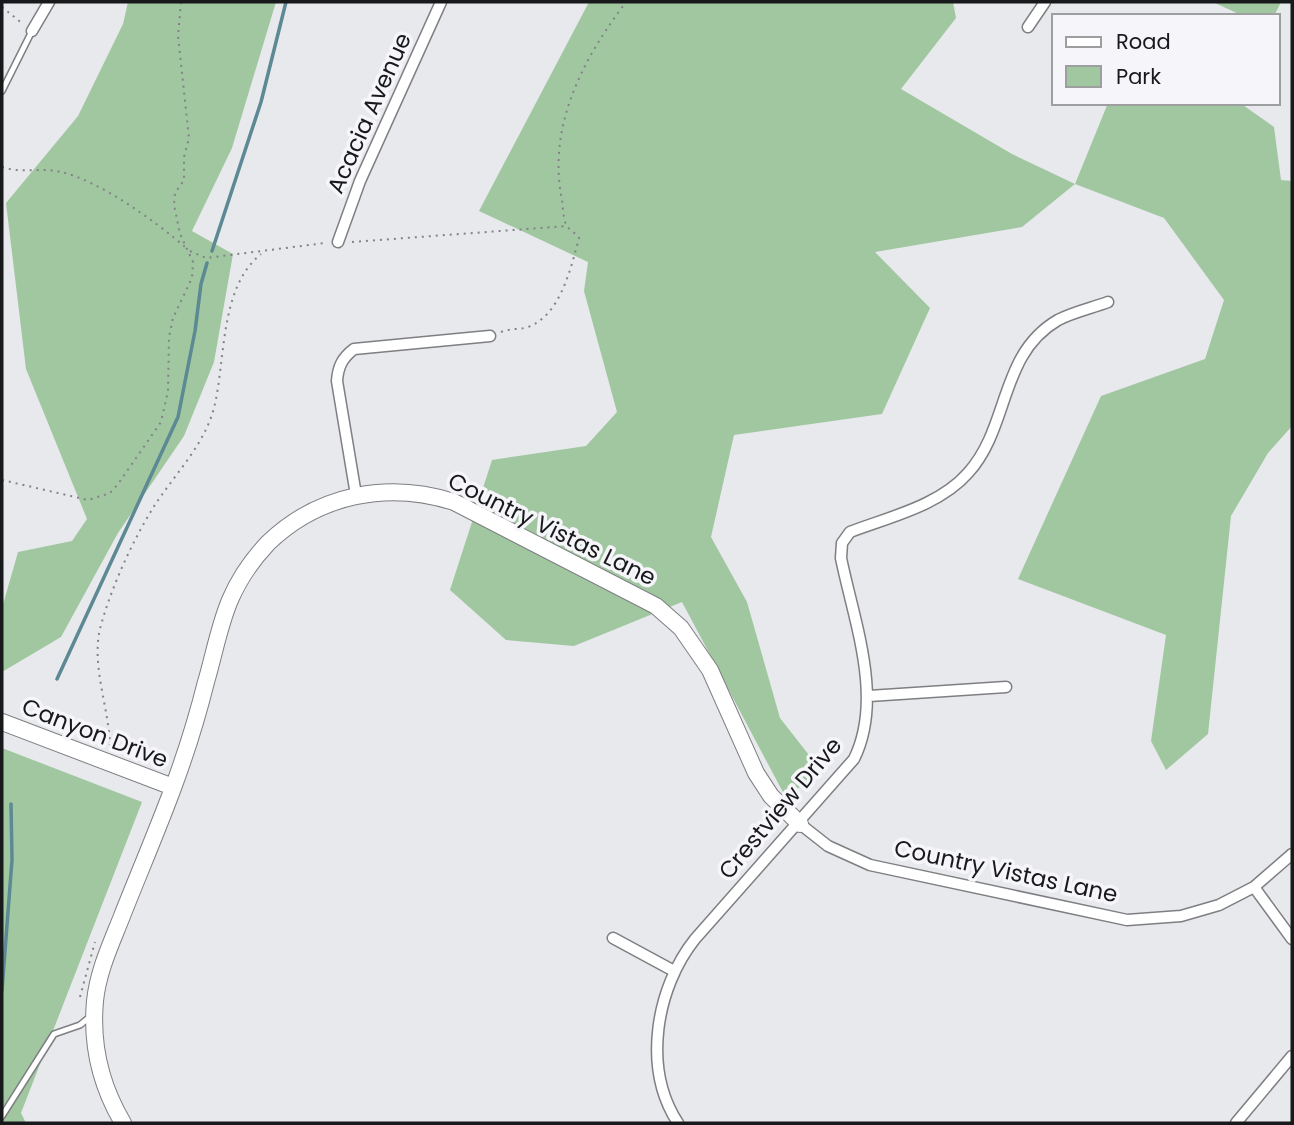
<svg xmlns="http://www.w3.org/2000/svg" width="1294" height="1125" font-family="Poppins,sans-serif">
<rect width="100%" height="100%" fill="#e8e9ed"/>
<path fill="#a1c7a1" d="M128 2H276L232 148 192 231 233 254 214 362 184 436 118 533 61 637 2 672V608L18 552 72 541 87 519 26 369 6 203 78 116 123 24Z
M589 2H953L956 18 901 89 1012 154 1075 184 1108 103H1240L1274 127 1281 180 1292 181V426L1268 453 1231 516 1208 734 1166 770 1151 741 1166 635 1018 579 1101 396 1205 359 1224 300 1164 218 1075 184 1022 227 875 252 930 308 882 414 734 435 711 537 747 602 780 718 823 773 785 796 682 602 574 646 506 640 450 590 492 460 586 446 617 412 584 291 588 262 479 211Z
M1213 2H1281L1274 16H1243Z
M2 748 142 802 21 1113 26 1123H2Z"/>
<g fill="none" stroke-linecap="round" stroke-linejoin="round">
<path stroke="#5c8993" stroke-width="3.5" d="M212 251 261 102 286 2
M57 679 178 417 195 331 201 284 207 263
M2 990 12 860 11 804"/>
<defs>
<path id="lane" d="M2 91 32 31
M2 1116 54 1034 80 1025 91 1016"/>
<path id="street" d="M1028 27 1045 2
M32 31 49 2
M338 242 360 181 441 2
M356 495 337 381C338 367 342 358 354 349L490 336
M869 696 1006 687
M800 824 828 846 870 865 1127 920 1181 916 1219 905 1254 887 1292 854
M1254 887 1292 939
M613 938 674 971
M678 1123C642 1068 656 988 695 939L854 759C884 698 854 622 841 558L842 543 850 532C889 517 939 506 968 473 1010 427 999 354 1058 320 1073 312 1092 308 1108 302
M1236 1123 1292 1056"/>
<path id="secondary" d="M2 722 173 787
M123 1123C101 1086 91 1045 95 1001 98 971 111 944 122 916 139 873 157 831 173 788 186 753 197 718 206 682 214 655 219 626 230 600 239 579 252 560 268 543 319 494 388 481 454 502L656 606 681 628 710 670 756 773 771 796 800 824"/>
</defs>
<use href="#lane" stroke="#7e7f82" stroke-width="8"/>
<use href="#street" stroke="#7e7f82" stroke-width="13"/>
<use href="#secondary" stroke="#7e7f82" stroke-width="18"/>
<path stroke="#828385" stroke-width="2" stroke-dasharray="2 5" stroke-linecap="butt" d="M2 7 23 24
M2 167C23 174 41 167 61 172 98 180 157 222 186 248
M352 242 567 226
M190 251 206 258 325 243
M501 332C510 328 519 330 528 327 560 316 571 268 579 238 576 233 570 231 567 226 563 220 563 208 562 200 547 126 583 59 626 2
M2 480 88 500 110 493 118 484 161 422 168 391 169 337 173 318 192 278 193 262 180 234 174 205 175 193 184 180V157L189 138 178 36 181 2
M110 746C109 707 90 663 101 625 112 586 132 542 153 508 173 476 204 446 214 408 226 360 219 288 261 254
M80 997 95 942"/>
<use href="#lane" stroke="#fff" stroke-width="5"/>
<use href="#street" stroke="#fff" stroke-width="10"/>
<use href="#secondary" stroke="#fff" stroke-width="16"/>
</g>
<g text-anchor="middle" stroke-width="7" stroke-linejoin="round" paint-order="stroke">
<g font-size="23" fill="#18191a" stroke="#f6f6fa">
<text transform="translate(369 113) rotate(-66)" y="8">Acacia Avenue</text>
<text transform="translate(552 529) rotate(26)" y="8">Country Vistas Lane</text>
<text transform="translate(95 733) rotate(21)" y="8">Canyon Drive</text>
<text transform="translate(780 808) rotate(-50)" y="8">Crestview Drive</text>
<text transform="translate(1006 871) rotate(12)" y="8">Country Vistas Lane</text>
</g>
</g>
<rect width="1294" height="1125" fill="none" stroke="#18191a" stroke-width="7"/>
<rect x="1052" y="14" width="228" height="91" fill="#f6f6fa" stroke="#9d9ea0" stroke-width="2"/>
<rect x="1066" y="37" width="35" height="10" fill="#ffffff" stroke="#9d9ea0" stroke-width="2"/>
<text x="1116" y="49" font-size="21" fill="#18191a">Road</text>
<rect x="1066" y="66" width="35" height="21" fill="#a1c7a1" stroke="#9d9ea0" stroke-width="2"/>
<text x="1116" y="84" font-size="21" fill="#18191a">Park</text>
</svg>
